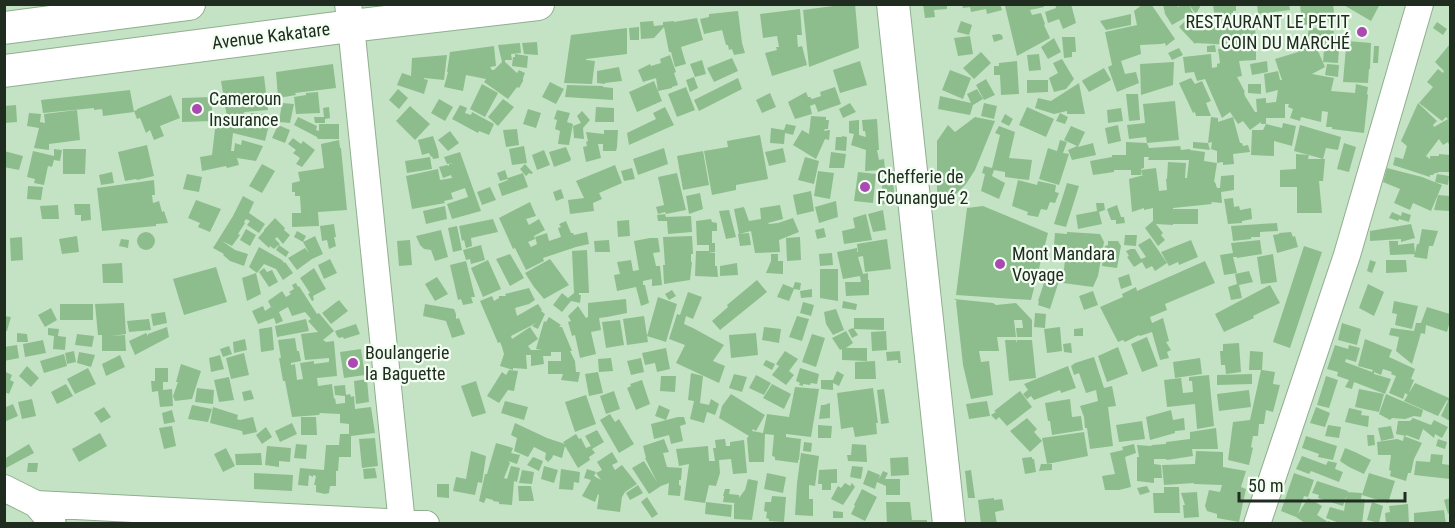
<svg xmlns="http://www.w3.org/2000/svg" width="1455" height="528" font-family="'Roboto Condensed',sans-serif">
<rect width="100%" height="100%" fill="#c4e3c4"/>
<path fill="#8dbd8d" d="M848 4H855L859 48 809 67 803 10Z
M923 4H947V9L934 10 935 17 925 18Z
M962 4H1000L1002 10 987 14 986 9 971 12 970 7 963 8Z
M1012 4H1043L1044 7 1030 10 1032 15 1041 13 1045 24 1044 25 1050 38 1017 56 1005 6Z
M1055 4H1071L1076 23 1063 29 1059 19 1048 23 1045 12 1056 8Z
M1143 4H1151L1175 39 1166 46 1165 43 1161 44 1140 45 1141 54 1121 61 1125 74 1136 72 1139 83 1117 92 1108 67 1112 65 1105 32 1137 25 1134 11Z
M1163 4H1177L1178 7 1182 4 1201 5 1196 14 1189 5 1193 13 1172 25 1165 14Z
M1213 4H1236V11H1233V19H1217V13H1214Z
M1257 4H1289L1290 10 1258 14Z
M1300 4H1333L1335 22 1302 25Z
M1342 4H1380L1371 21Z
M800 9 802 35H797L798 47 802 46 807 65 772 76 765 53 777 50 776 47H779L777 36 763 38 760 14Z
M738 11 742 43 745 53 734 55 732 49 729 50 728 45H726L722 30 704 34 700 19 709 17V14Z
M1131 14V25L1106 30 1100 21Z
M1192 14 1202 24 1207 25V26L1231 28V26L1255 24 1256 46 1232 47V45L1196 43 1195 44 1179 27Z
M697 18 703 40 681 47 686 64 675 67 671 52H669L664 27 654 38 641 39 640 22 653 21 654 26 663 25V22L674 21V22Z
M961 21 972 25 969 35 957 32Z
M1437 22 1447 29 1443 35 1433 28Z
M639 27V40H630L629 28Z
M1309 27 1334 31 1332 47 1315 44 1325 67 1312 74 1334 78 1331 91 1355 93 1356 84 1368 87 1367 94 1368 95 1364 133 1332 129V127H1326L1328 112 1322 111 1321 122 1301 117 1300 121 1290 118 1293 109 1288 107 1289 104H1285V118H1266V124H1261V122L1250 130 1243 121 1238 124 1230 112 1222 118 1205 79 1197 81 1194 72 1185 73 1183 57 1211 54 1212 68 1217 67V64L1220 63 1218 49 1256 47V60L1239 61 1242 76 1237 77 1245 92H1244L1245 96 1255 112H1257L1256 99 1266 98V103L1276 102 1278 90 1266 93 1264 74 1278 71 1280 80H1282L1275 59 1298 52V51L1314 44 1307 43Z
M627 28V54L586 59V60L595 61 592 84 564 83 571 35Z
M999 34 1002 35 1003 39 994 42 992 35Z
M970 36 973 54 958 56 954 38Z
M1335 36 1347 37V41L1371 43 1370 69H1369L1368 83 1343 82 1346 47 1334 46Z
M1062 37H1075L1076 52H1072V57L1064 58Z
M1054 38 1061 52 1048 59 1041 47Z
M537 42 538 55 524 54 522 43Z
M520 43 521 53 511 54 512 60H505V62L517 73 519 70 525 73 523 78V81L519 88 517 87 508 99 484 82 486 79 466 75 463 91 444 87 448 72H447L450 52 494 46 496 66 490 67 492 70H494L502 62 498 45Z
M1450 44V132L1449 133 1450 136V148L1448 142 1443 145 1439 139 1426 156 1430 159V156H1439V154L1450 155V172H1438V173H1435L1433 175H1430V177L1393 165 1395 157 1403 159 1407 146 1401 141 1418 103 1437 121 1433 125 1434 127 1448 119 1446 117 1442 121 1419 103 1433 87 1427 82 1438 69 1443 73 1444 71 1435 62Z
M1215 45 1216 52H1207V46Z
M1374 46H1379L1378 63H1373Z
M1179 48 1183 55 1172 60 1168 53Z
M1324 49 1339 50 1338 63 1323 62Z
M981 52 991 63 974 79 963 68Z
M515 54 528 56 527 68 512 66 513 57H515Z
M1039 54 1041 70 1029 71 1027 55Z
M447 55 444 80 424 78V79L428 80 424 94 397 85 402 73 411 76 412 58Z
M670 55 676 72 674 73 678 85 672 87V88L658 91 656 78 643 82 638 70 650 64 651 66 661 63 660 59Z
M732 58 738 71 714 82 707 68Z
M1062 59 1074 79 1066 89 1054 92 1049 78 1058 73 1053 63Z
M702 60 706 74 695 77 690 64Z
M860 61 867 85 840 93 833 70Z
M1017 61 1019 94 1001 95 1000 75H994V66H999V63Z
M1267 61 1268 72 1252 75 1250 64Z
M1174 62 1173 85 1141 95 1140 64Z
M333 64 336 88 295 93 296 95 278 98 276 72Z
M1327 64 1339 65 1338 77 1325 75Z
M619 67 622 81 605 83V84L597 83V71Z
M1104 68 1111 80 1089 92 1082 81 1083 80Z
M950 70 971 78 963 99 942 90Z
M264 76 268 110 244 112 245 116 247 115V119H249L251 113 268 115 267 125H269L265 141 233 133 231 151H234L235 143 241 145 242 140 263 146 256 161 237 158 239 165 227 168 226 166 202 171 200 157 212 155 215 129H217L218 115 227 117 221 81Z
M694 77 698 88 690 92 686 80Z
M738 78 742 89 699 111 694 100Z
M1191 78 1195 84 1202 81 1211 101 1206 103 1211 116H1196L1195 112 1193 113 1179 83Z
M986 79 995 95 984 100 976 85Z
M1027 80H1048V92L1027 93Z
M654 81 662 101 637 112 629 92Z
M550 82 564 89 556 104 542 97Z
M1079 83 1085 114H1067V111L1054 114 1035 108 1038 98 1051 101Z
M482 84 498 93 485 117 470 109Z
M1248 84H1261V94L1248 93Z
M567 85 603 86V87L613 88V100L565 97Z
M686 87 695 110 677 117 668 94Z
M835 87 841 104 818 112 815 104 810 106 812 114 795 119 788 102 806 92 808 97H810L812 99 821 96 820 92Z
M398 89 408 98 399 109 389 100Z
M977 89 983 99 973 105 970 115 938 109 940 96 971 103 967 94Z
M130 90 134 112 103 116 102 109 94 110V108L43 113 41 100Z
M318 92 320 113 296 114 294 97 306 95V93Z
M770 93 776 107 762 113 756 100Z
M1126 94H1138L1140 120 1129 121Z
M171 95 180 118 160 126 164 136 154 140 150 130 146 133 140 118 137 119 134 111 137 110V109Z
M212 97V121L182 122V98Z
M439 99 453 107 445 121 431 113Z
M503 99 514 107 498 126 488 117Z
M1175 101 1179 140 1147 143 1149 148 1180 146 1181 150 1190 149V150L1205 152 1204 161 1217 163 1214 182H1215L1217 188H1220L1221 176 1234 175V190L1221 192 1222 203 1211 202 1212 204 1173 208V209H1198V224H1173V225L1156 224 1163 233 1161 235 1165 240 1158 246 1145 228 1153 221V208L1144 210V208L1132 212 1129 179 1144 175H1142L1141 170 1156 168 1159 191 1167 190 1166 179H1167L1168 162 1186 163 1185 178H1187L1189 160H1148L1149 157H1144V168L1141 169V175H1131V170H1114V172L1093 175 1090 161 1112 157V155H1126V142L1147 143 1146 137 1129 139 1127 125 1145 123 1143 104Z
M282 103 294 104 290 123 279 122Z
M850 103 856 112 843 118 839 109Z
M984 103 997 106 994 119 981 116Z
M16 105 17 122 4 123V106Z
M460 105 467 108 465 113 471 115 472 112 494 124 489 135 479 131 478 133 452 119Z
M410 106 430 124 415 140 396 121Z
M329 107 330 118 325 119V123H315L314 117H324L323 108Z
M596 107 614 108V122H595Z
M665 107 674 125 629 145 627 133 656 119 653 113Z
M1027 107 1054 119 1046 137 1019 125Z
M1121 108 1123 121 1108 123 1107 110Z
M528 109 541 113 536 128 523 124Z
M77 110 80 140 49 144V150L34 148 39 128 27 126 29 113 41 114 40 122 45 123 44 114Z
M557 110 570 113 567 122 573 124 569 145 558 144 560 131 555 129 557 120 554 119Z
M582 111 590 120 583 128 584 139 574 138 573 126 581 123 577 116Z
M1060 113 1068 117 1065 124 1056 121Z
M1005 114 1013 119 1009 126 1001 122Z
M811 116 826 117V120H829L828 129H825L824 131 830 130 829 140 825 139 816 159 793 145 802 130 809 134Z
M298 117 317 126 316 130 319 131V124H339V139H318L317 137 294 125Z
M975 117 995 121 975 170 966 184 956 194H937V141L948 125 955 132Z
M1211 117 1218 118V122L1233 117 1240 143H1242L1243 146 1248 145 1250 152 1233 154 1234 164 1223 165V162L1217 163V151L1211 149 1212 142 1208 143 1210 150 1193 148V142L1208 143Z
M877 119 879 150H877L879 160 884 159 885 170 865 171 866 150 851 145 854 134 849 133V121L859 120V135L866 137 865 131H863L862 120Z
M1283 123 1296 126 1292 146 1274 141V156L1251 155 1252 130H1263L1266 124 1282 128Z
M786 124 796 126 793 135 785 133 784 144 770 143 771 128 784 130Z
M278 125 290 130 285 143 272 138Z
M1118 125 1121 141 1108 144 1105 128Z
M1300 125 1341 137 1338 150 1326 148 1323 159 1309 155 1308 159H1325L1323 181H1319L1322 213H1297V187H1280V170L1296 169V154L1309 155 1294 151Z
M999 126 1015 132 1009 158 1032 160 1029 180 1005 177V172L994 170 992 176 1005 183 999 199 981 191 985 174 982 173 984 166 992 168 1000 135 995 133Z
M1071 126 1085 132 1078 147 1093 143 1096 155 1072 160 1068 150 1077 146 1064 140Z
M517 129 519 145 506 147 503 130Z
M604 130H618L617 147 616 151H603V144H598L601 158 586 162 583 147 587 146 586 142 588 141 586 132 604 134Z
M450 131 459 143 448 151 438 140Z
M760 135 768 179 736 185V190L712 195 704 151 728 147 727 141Z
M433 136 438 151 439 158 433 159 432 156 431 157 429 153 422 155 418 140Z
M842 136 847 137 846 151 835 150 836 137H842Z
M293 138 301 144 303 141 315 150 302 167 296 164 300 158 293 153 296 150 288 144Z
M339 140 340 148H341L347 210 318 212 319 226 292 227V213H301L300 196H295V192H292V183L300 181 298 172 324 168 321 144Z
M1060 140 1067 142 1063 153 1069 154 1059 185 1039 179 1048 148 1057 151Z
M1344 143 1356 147 1349 172 1337 169Z
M147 145 154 176 137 180 136 179 125 181 118 152Z
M524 146 527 163 512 165 509 149Z
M566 147 571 159 570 161 554 167 549 152Z
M664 148 668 164 638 175 633 159Z
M783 148 786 162 769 166 765 152Z
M54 149 62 150 60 161 54 160 52 167 48 166 44 185 34 183 35 179 27 177 33 151 54 156Z
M63 149H86L85 174H63Z
M544 150 550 165 537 170 532 155Z
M4 151 23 156 19 170 4 167Z
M703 151 709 185 683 190 677 156Z
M460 152 481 211 452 219 447 204 468 197 465 188 451 193 453 199 444 201 445 203 412 209 406 176 438 169 440 180 452 178 451 175 443 178 439 167 447 165 449 166V164L453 163 447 164 444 157Z
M831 152 846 154 844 168H829Z
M430 157 432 169 407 173 405 161Z
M805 157 819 161 814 184 798 180Z
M262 164 275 171 262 193 249 186Z
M525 164 533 173 531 174 529 173 526 176 520 169Z
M615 165 622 183 599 193 602 199 593 203 594 211 570 214 568 200 584 198 576 181Z
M632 168 635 179 624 181 621 171Z
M1387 168 1422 177 1442 185 1431 211 1413 203 1410 210 1394 203 1400 189 1383 182Z
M505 170 508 179 500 181 497 173Z
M818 171 834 173 830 199 814 196Z
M112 172 114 183 101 185 99 175Z
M858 172 876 174 873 203 854 201Z
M523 173 528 187 502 196 498 184 508 180V178Z
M677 173 686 210 666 214 665 212 658 214 656 207 664 205 658 177Z
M187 174 202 177 199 192 183 189Z
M1437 174 1449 176 1448 185 1435 182Z
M154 180 155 195H152L153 203 159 201 161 208 162 212 164 211 168 223 156 224V226L102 231 97 188Z
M1018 180 1037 185 1038 181 1056 185 1055 192 1059 193 1055 203 1050 202 1047 210 1041 209 1038 217 1027 215 1028 212 1012 206Z
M893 181 895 202 880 205 877 194 882 192V182Z
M1067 183 1079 186 1066 227 1054 224Z
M28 186 43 187 41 200 27 199Z
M490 187 496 200 482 205 477 192Z
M561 189 564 198 556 201 553 192Z
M811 191 814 211 797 215 793 195Z
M700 193 703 209 689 214 686 196Z
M1438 195 1450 196V211L1434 210Z
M243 196 254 202 249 213 265 224 259 233 247 225 250 221 246 219 244 222 245 223 238 234 240 235 232 246 222 241 235 250 248 254 244 266 230 261 223 255 224 254 213 248 233 216Z
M1233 198 1234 207 1239 206 1240 210 1251 208 1252 219 1242 221V223L1228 224 1224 199Z
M196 200 221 209 210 232 198 227 200 223 188 218Z
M836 201 838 217 819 223 815 207Z
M530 202 536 216 526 219 529 225 539 219 545 230 534 236 535 239 528 242 531 247 537 244 535 237 547 233 549 241 561 237 558 228 561 227 559 224 566 221 571 233H573L574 235 587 232 589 244 576 247 543 258 544 261 526 270 515 248 513 249 499 218Z
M1096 203H1104L1105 210 1099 212 1102 224 1078 229 1076 215 1097 211Z
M74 204H90L91 220 81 221V215H75Z
M58 205 59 219H42L40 206Z
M780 205 783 219 768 223 769 224 778 223 793 218 799 232 779 240 780 252 755 253 751 231 739 234 734 209 744 207 749 221 761 219 760 208Z
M1117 205 1121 217H1124L1125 223 1116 224V220H1111L1107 209Z
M445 206 447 219 426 224 423 211Z
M983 206 1048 233 1031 300 956 295 967 208Z
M729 210 736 237 726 239 719 211Z
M883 210 886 230 873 232 868 214Z
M1392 212 1401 216 1402 212 1411 215 1409 222 1399 219 1398 221 1389 218Z
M665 214 666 217 691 216 692 232 668 234 667 221H658L657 215Z
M866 214 872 240 844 244 842 231 855 228 853 218Z
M275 218 285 228 284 230 290 235 283 244 277 237 275 239 280 244 274 249 270 246 269 248 258 238 264 231V230Z
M493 219 498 232 471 238 472 246 466 248 464 240 462 241 459 226Z
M711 219 712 222 717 223V231H712V243H715V252L708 253H715V266H717L718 277 695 276 696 251H709V245H697L696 221Z
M629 220 630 236 618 237 617 221Z
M1277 223 1278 231 1260 232V237H1251V239L1233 241 1231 226Z
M334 224 336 237H334L336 246 329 249 327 240 322 241 320 226Z
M1411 224 1415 238 1401 242V239L1370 241V231Z
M457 226 462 250 453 252 448 228Z
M824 228 826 237 817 239 815 230Z
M246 229 256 235 250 246 240 240Z
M1422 229 1438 231 1433 246H1429L1427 259 1414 257 1417 244H1419Z
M441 230 448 257 435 261 431 250 424 249 420 245 416 236Z
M297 231 306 236 303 242 294 237Z
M1067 232 1100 234 1104 242 1098 276 1093 287 1063 283 1066 245H1054L1055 233 1067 234Z
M1291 232 1293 237 1295 236 1298 247 1277 253 1273 235 1279 234V233Z
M137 241a9 9 0 1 1 18 0a9 9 0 1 1-18 0Z
M749 233 751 245 740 246 738 234Z
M1125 235H1137L1136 246 1124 245Z
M77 236 79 252 62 254 59 239Z
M315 236 323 254 312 259 297 270 288 258 305 248 309 253 303 242Z
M692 236 693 254H691V262H692L690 280 664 284 663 265H665L663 237Z
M22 237 23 260 11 261 10 238Z
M800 237 801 260 787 261 786 238Z
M650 238H658L660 252 653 253 656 266H660L662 285 652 286V279L643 281V285H645L649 303 641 306 636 287 617 291 614 275 620 274 617 262 631 260 633 271 639 270 634 241Z
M1150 238 1167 263 1155 271 1152 266 1146 269 1142 262 1134 267 1127 257 1129 256 1126 251 1131 249H1135L1141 259 1146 257 1138 245Z
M121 239 129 240 128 248 119 246Z
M887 239 891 269 865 272 863 256 858 257 863 274 868 273V280H869V295L846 296 845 282H861L860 276 843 279 837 252 857 248V252H858L857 244Z
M410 240 412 265 399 266 397 241Z
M609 240 610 252H595L594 241Z
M1191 240 1198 257 1179 265 1178 262 1169 266 1161 252Z
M1260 240 1262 254 1237 258V257H1233L1237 273 1224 275 1220 255 1233 253 1231 243Z
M1108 241H1118L1121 246 1117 268 1102 266 1105 246 1108 245Z
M1389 241H1398V245L1414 243 1415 254 1390 255Z
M279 245 289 252 286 257 276 250Z
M481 245 485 260 471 264 470 259 466 260 463 250Z
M1304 246 1322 252 1290 348 1273 342Z
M259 247 282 260 284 263 285 262 293 273 283 280 276 269 264 264 257 273 249 267Z
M587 250 589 293H579V295H581L580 303 571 301 562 312 553 305 562 293 568 298 574 293 572 251Z
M832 253 833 265 820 266 819 254Z
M510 254 524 278 510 286 496 259Z
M771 254H778V261H783V274L766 273 771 261Z
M1273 254 1277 282 1261 284 1257 257Z
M330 259 337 273 324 279 318 265Z
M550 259 569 285 544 299 534 287 525 273Z
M488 260 501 289 483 297 471 268Z
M1370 260 1376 262 1372 273 1367 271Z
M1386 260H1406L1407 272 1386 273Z
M466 261 475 297H471L473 303 463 305 461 299 458 300 450 265Z
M1205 261 1215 283 1165 304 1167 310 1150 317 1152 323 1163 318 1169 341 1166 342 1171 350 1167 352 1169 358 1160 360 1152 332 1140 336 1139 335 1125 342 1123 340 1118 342 1100 307 1123 297 1122 294 1136 287 1137 291Z
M122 263 123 283H103L102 264Z
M737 263 738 275 720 276V266Z
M216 267 227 302 184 315 173 279Z
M264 268 267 272 272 270 278 282 269 287 259 272Z
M314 268 326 289 313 296 314 300 312 301 308 294 310 293 300 278Z
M820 269H838V301L820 298Z
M1249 271 1253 282 1239 285 1242 298 1231 300 1228 287 1237 284 1235 274Z
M256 273 261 294 247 301 242 278Z
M1129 274 1132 285 1121 289 1118 278Z
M437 277 448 294 435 301 425 284Z
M1046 277 1059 281 1050 309 1038 305 1039 301H1038Z
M757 280 767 292 720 330 712 321 728 307 727 305Z
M795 282 801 283 800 290 794 289 789 301 777 297 783 284 793 288Z
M296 283 298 287 299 286 317 314 319 313 334 331 323 340 326 342 334 341 337 376 317 378 318 386 332 384 334 399 335 398 336 404 345 403V396L335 395 334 386 345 385 346 395 350 394 351 397 354 396 355 409 371 407 375 433 351 436V457H339L338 471H336V486H330L329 493 325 494 316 492V485H314L316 476 313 475V477L309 475 308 486 298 485 300 468 324 470 326 445H339L340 434H349V424L340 423V414L320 413 319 415 292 417 285 381H283L279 358H281L278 340 295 338 297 351H299L301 361 291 363V365L295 364 297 380 303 379 300 363 314 361V364L329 362V358L305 360 301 334 318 332 308 321 311 319 305 312 292 316 288 307 279 312 283 321 276 324 274 318 258 324 252 311 263 306 265 311 271 307 268 301 282 291 286 297 291 294 289 292 294 289 292 285Z
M1368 284 1384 292 1374 316 1359 308Z
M1270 285 1280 303 1253 316 1254 318 1224 332 1215 314Z
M529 288 535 300 529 304 515 308 517 316 538 304 542 310 541 311 545 314 538 329 532 326 536 323 511 336 512 339 530 327 538 339 528 346 531 350H542L536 349 544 321 546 322 549 317 561 325 559 327H562L572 351H570L575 361 576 372H580L578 382 561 380 563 374H548V361H561V352H551V356H543L544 364 531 366V355H526L527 369 513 368V370L500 366 504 354 502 347 500 342 498 343 480 301 492 296 494 301 499 298V296H506L505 294Z
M812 289V297L801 298 800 291Z
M672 290 676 296 669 300 665 294Z
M1093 291 1098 305 1084 310 1079 296Z
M688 292 702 297 693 319 686 316 684 324 693 328 724 345 713 361 725 366 719 383 676 363 685 345 669 339 677 314 680 315Z
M658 297 677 304 666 342 647 336Z
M626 299 627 313 607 317 599 318 601 330 591 332 596 354 580 358 575 335 572 336 568 322 571 321 568 316 578 306 586 318 588 317V303Z
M954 299 993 303 996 305 1016 303 1032 320V337H1017L1016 328H1023L1022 320H1014L1016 337H997L999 351H979L981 362 989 361 993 395 971 399 963 365 956 302 957 301Z
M339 300 348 311 331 324 322 313Z
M843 301 857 304 856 310 842 308Z
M1394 301 1418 306 1412 329 1395 325 1397 314 1392 313Z
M803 302 814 305 811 316 800 313Z
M124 303 126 334 111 336 125 335 126 351H102V335H98L95 304Z
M60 304H93V320H60Z
M425 304 454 309 456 314V319L459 318 465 334 452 338 446 321 423 316Z
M1427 307 1450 314V321L1447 332 1426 325 1425 334 1421 333 1412 364 1396 351 1399 337 1389 335 1391 328 1414 331 1416 323H1421Z
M51 308 57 320 45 327 38 315Z
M836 309 844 330 833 335 826 324 824 312Z
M165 312 167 323 153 326 151 314Z
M1035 313 1046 314 1045 328 1034 327Z
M4 316 11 317 7 331 4 330Z
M644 316 648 342 627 345 623 319Z
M797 316 809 319 802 341 789 337Z
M854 318H884V330L854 329 858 335 852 338 848 330 853 328 854 329Z
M149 319 151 330 129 332 127 321Z
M306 319 309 331 277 337 275 326Z
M620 320 624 345 606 348 602 322Z
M1342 323 1361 329 1357 345 1338 340Z
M356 324 360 334 344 339 343 337 339 338 337 336 335 331Z
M167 327 169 337 135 355 129 341 146 333 148 336V334Z
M272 327 274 350 261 352 259 329Z
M764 327 781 329 779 343 762 340Z
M1060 327 1062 351 1047 353 1044 329Z
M48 328 59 329 58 336 66 337 65 350 53 349 54 336 48 335Z
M1083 328V336H1074V329Z
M846 331 853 343 846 348H867V361L842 360V349L840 350 832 338Z
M886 331 887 350 872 351 871 332Z
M17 333 27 334 28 342H17Z
M756 333 758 355 731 358 729 335Z
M77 334 94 336 92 347 75 345Z
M812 334 825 338 816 367 802 362Z
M1147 337 1158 366 1142 372 1131 344Z
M245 339 247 350 234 353 233 342Z
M1365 339 1392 350 1389 357 1415 369 1411 379 1414 380 1408 395 1405 393 1403 399 1389 393 1396 376 1391 374 1392 372 1383 369 1381 375 1374 372V374L1391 379 1385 394 1354 382 1352 389 1345 387 1349 380 1337 376 1338 372 1327 369 1335 345 1348 349 1349 345 1360 348 1356 362 1346 359 1345 362 1372 372 1373 370 1358 366Z
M43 340 46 353 25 357 23 344Z
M1005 340H1016L1017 343V340H1032L1036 378 1009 381Z
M1071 343 1072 353 1064 352 1063 344Z
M1239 343 1241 372 1226 374 1225 365H1221L1220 351H1223V344Z
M17 345 19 358 4 361V347Z
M229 346 232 354 223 357 220 349Z
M1118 347 1128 374 1107 382 1098 356Z
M666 348 670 369 657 372 655 363 645 365 642 353Z
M361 349 365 375 344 378 340 352Z
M74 351 76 362 67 364 65 353Z
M785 351 798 359 789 371 794 375 786 385 772 375 779 366 776 364Z
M900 351 901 363H898V360L887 361 886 352Z
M1250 351 1263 352 1262 370 1275 372 1273 384 1280 385 1273 412 1266 410 1264 424H1259L1258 436H1253L1251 447 1253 448 1249 465 1228 460 1233 422 1250 420 1261 370H1249Z
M79 352 95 355 91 367 77 363Z
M244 353 249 375 231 379 226 358Z
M64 354 67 366 44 373 40 361Z
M120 355 125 367 106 376 102 364Z
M220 355 224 369 211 372 209 358Z
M1094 357 1104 388 1112 386 1116 406 1108 407 1113 446 1090 449 1087 428H1085L1084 417 1080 406 1098 401 1096 390 1086 393 1079 373 1074 375 1071 366 1075 363Z
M611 358 613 371 599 372 598 359Z
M641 358 644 372 631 375 627 361Z
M1200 358 1202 374 1175 378 1173 362Z
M766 360 775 364 772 370 763 365Z
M875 361 876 379H855V362Z
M181 364 201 371 192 399 175 401 173 396 178 382H176Z
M27 366 39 378 31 387 19 376Z
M1068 366 1076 388 1061 393 1060 390 1034 400 1031 396 1027 399 1023 394 1028 390 1024 384Z
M88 368 96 384 75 394 67 379Z
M155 368H168V382H163V390L172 389 173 406 160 407 158 391 152 392 151 381H155Z
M800 368 819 374 817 384 811 383 810 385 803 384V386L799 385 800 383 796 381Z
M509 370 518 371 514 391 508 390 499 403 487 396 502 372 506 375Z
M837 371 844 375 839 386 833 383V390L821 389V380H833Z
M6 372 12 375 10 380 14 382 9 394 4 392V375Z
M598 372 603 393 589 396 585 374Z
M691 373 703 376 700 403 709 405 711 399 719 404 715 415 707 412 704 423 690 419 694 401 688 400Z
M734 374 747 377 742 392 729 388Z
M1252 374V384L1217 385V375Z
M756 375 771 383 764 395 749 388Z
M1209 375 1214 426 1197 429 1195 404 1167 407 1164 380 1181 378 1183 393 1193 392 1192 381H1189V377Z
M661 376H676L675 392 660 391Z
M1326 376 1338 380 1329 408 1317 405Z
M229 377 234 400 219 402 214 380Z
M367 379 369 402 356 404 354 381Z
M642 380 650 404 636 410 627 388 631 386 630 384Z
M476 381 486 413 472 417 461 386Z
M1415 383 1449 398 1450 394V421L1441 416 1448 401 1447 400 1438 416 1404 401Z
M66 384 73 396 57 404 51 392Z
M772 384 791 394 784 409 763 398Z
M795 387 819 389 811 437 786 434V437L801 439 799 460H798V463L775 460V457L772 456 774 435 765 434 764 462H749L747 438 749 436 719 418 722 406 731 394 765 415 756 431 753 429 752 431 763 433 767 414 789 417Z
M197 388 214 390 213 404 195 402Z
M873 388 878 423H876L877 434 855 437 853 427 841 429 837 393Z
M884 389 889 423 881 424 877 390Z
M1359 389 1384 394 1379 412 1355 407Z
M251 390 254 399 244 401 242 392Z
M1249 390 1251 407 1219 411 1217 394Z
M614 391 620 409 606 414 600 396Z
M1020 391 1032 407 1007 426 999 417 996 420 991 415 996 412 994 411Z
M1386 394 1423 410 1421 417 1414 416 1405 419 1392 418 1390 420 1379 414Z
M586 395 596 424 575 432 565 402Z
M32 399 36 416 22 419 18 402Z
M1070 399 1072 417 1081 416 1083 430 1052 435 1050 421H1048L1045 403Z
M505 401 528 407 524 420 501 413Z
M987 401 990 416 969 419 966 404Z
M830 403V418L819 419 821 405H824Z
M13 404 18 416 4 422V408Z
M192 405 212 409 208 422 188 419Z
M659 405 670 410 666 420 655 416Z
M104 407 111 417 101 423 94 413Z
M213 407 238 415 237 419 240 420 253 417 257 432 243 435 242 431 210 423Z
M1316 407 1330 413 1325 427 1310 423Z
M1349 408 1362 411 1361 415 1369 416 1368 427 1345 422Z
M172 410 175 422 164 424 162 413Z
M1171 410 1173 420 1184 418 1185 430 1175 431V433L1150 440 1146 417Z
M610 414 615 422 619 419 634 444 619 453 600 420Z
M301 417H316L317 435H301Z
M678 417H684L686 424 680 426 683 441 671 444 669 435 654 439 651 424Z
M1027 418 1037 429 1034 432 1042 441 1030 452 1010 431Z
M1413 418 1431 425 1434 420 1448 427 1442 438 1435 434 1434 438 1423 429 1419 440 1406 435V436L1396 434 1398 421H1410Z
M1142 421 1145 439 1119 442 1116 425Z
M292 423 297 434 280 442 275 431Z
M515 423 547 438 565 444 563 442 576 434 579 439 581 438 586 448 591 446 585 436 597 430 604 442 592 449 595 453 589 457 590 460 578 468 565 446 562 458 553 455 552 458 548 462 545 459 546 453 534 447 528 457 514 451 517 438 511 435Z
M818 425 832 426 831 438H818Z
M1328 425 1341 427 1339 438 1325 436Z
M172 426 176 446 164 449 159 428Z
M1391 426 1394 438 1381 441 1378 428Z
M266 427 272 437 262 444 256 435Z
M1216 428 1218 449H1192L1193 456 1167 460 1166 459H1154V464L1161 465 1162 478H1154V483L1137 481V457H1139L1137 445 1151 446 1152 445 1166 444V442L1190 439V432Z
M1084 432 1088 456 1047 464 1042 438Z
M100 433 107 446 79 462 72 449Z
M1367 435H1374L1375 445 1368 446Z
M1306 436 1337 446 1333 460 1318 457 1319 454 1302 448Z
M1404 436 1422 443 1414 459 1411 473H1408L1406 481 1390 476 1391 471 1389 470 1391 455H1378L1377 442 1397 439 1403 441Z
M375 438 378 466 362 468 359 439Z
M664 439 669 452 663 453 667 467 682 468 681 480H679V485L681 486 680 496 668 495 669 483 661 486 649 494 632 468 644 461 657 482 645 458H646L643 446Z
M725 439 726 446H730V442L744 440 747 473 733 474 731 459 719 460 720 473 716 486 709 485 705 503 684 500 689 464 679 466 676 449 708 446 709 461H715L713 448H716L715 440Z
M1438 439 1447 442 1445 449 1436 446Z
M804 442 812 443 811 452 803 451Z
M496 443 513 448 511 453 520 455 517 464 508 461 510 463 504 478 507 479 511 466 520 468 517 482 514 481 512 505 499 504V502L493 501V500L486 498 484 503 479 501 485 474H487Z
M29 444 34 453 4 469V459Z
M296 444 307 445 306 459 294 458Z
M852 444 866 445 867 462 848 461 847 455H851Z
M1134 444 1136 453 1125 457 1131 487 1119 490H1105L1102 476 1115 474 1110 453 1123 450 1122 447Z
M267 446 291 448 290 462 279 461V467L265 465Z
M226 448 235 466 223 472 214 454Z
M1345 448 1355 452 1371 460 1364 474 1349 467 1340 461Z
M471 451 486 456 482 483 478 482 475 495 453 491 456 477 466 479Z
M1196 451 1223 452V467L1246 471 1241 487 1246 489 1239 522 1217 518V514L1207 511 1205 506 1209 490 1220 492 1222 485 1194 484V483L1164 485 1162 465 1195 464Z
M612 452 618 462 612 465 615 470 622 465 637 484 625 492 622 497 620 512 597 509 599 495 598 494 595 502 582 496 591 480 584 478 587 469 596 472 594 476 601 480 596 473 602 470 597 462Z
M261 453 262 465H236L235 454Z
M801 453 819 456 815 486 809 485V499H813V516L795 515 797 483Z
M1431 454 1443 455 1442 464 1450 465V479L1414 475 1416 461 1430 462Z
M1302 456 1326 465 1328 461 1337 463 1335 469 1343 472 1339 482 1311 471 1309 474 1296 469Z
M533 457 543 461 539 471 527 465Z
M908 457 909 475 891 476 890 458Z
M1032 457V459H1034L1036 472 1025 474 1022 458Z
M28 463H38L37 472H27Z
M1041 464H1052V470L1039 471Z
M544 466 558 470 554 483 541 479Z
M852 466 863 467 861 479 850 477Z
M375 468 377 478 364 479 363 469Z
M561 469 580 472 579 483 574 482 573 490 559 489Z
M837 469V483H831V490H822V484H818L819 470Z
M522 470 534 472 532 484 519 483Z
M868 470 880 475 879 479 883 471 888 473 885 479H900V495H886V486L877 482 875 489 863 484Z
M971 470 975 498H968L965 471Z
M254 473 293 475 292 491 254 489Z
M767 473 786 477 783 493 764 489Z
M1294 473 1314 480 1308 497 1304 496 1298 514 1308 498 1322 506 1317 515 1328 522V521L1335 524H1306L1296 517 1281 511Z
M1369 473 1395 481 1388 503 1362 495Z
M748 479 758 481 752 520 734 519V504L745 490Z
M1317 481 1348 491 1343 506 1318 498 1319 495 1312 493Z
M845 483 850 486 852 483 855 487 843 505 831 499 838 486 841 488Z
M437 484H449V498L437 497Z
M638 485 643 493 630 500 626 493Z
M518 486H531L534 501H519Z
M1147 486 1150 492 1140 495 1137 488Z
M1164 487H1179L1180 513H1154L1153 493H1164Z
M725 489H730L729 494 739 495V499L735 503 723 502 724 496H723Z
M862 489 877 497 865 521 851 514 855 506 854 505Z
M1197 492 1199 517 1184 518 1183 505H1185L1181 493Z
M1347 492 1362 493 1361 499H1365L1362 524H1342L1326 518 1330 507 1344 511Z
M772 496 786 497 784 522 769 521V519L766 518 767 512 764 511 765 502H771Z
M647 497 658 514 652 518 641 502Z
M994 498V500L1002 499 1004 510 995 512 997 524H981L978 500Z
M1450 498V513L1448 514 1444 500Z
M706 502 732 505 731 517 705 514Z
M886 502H910L912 520H927V524H887Z
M1372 502 1383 506 1379 523 1367 520Z
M1408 504 1409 524H1386L1385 513 1390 512 1389 506Z
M1444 510 1446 524H1414V513Z
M833 511 843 512V518H833Z"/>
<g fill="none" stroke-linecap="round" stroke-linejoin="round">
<defs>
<path id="minor" d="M348 4 351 26 402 524
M4 488 36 504 53 524
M36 504 426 524
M1257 524 1347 255 1420 4"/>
<path id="major" d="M893 4 949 524
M4 28 189 4
M4 71 351 26 538 4"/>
</defs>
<use href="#minor" stroke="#90ae90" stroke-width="28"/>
<use href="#major" stroke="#90ae90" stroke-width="34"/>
<use href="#minor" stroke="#fff" stroke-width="26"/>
<use href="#major" stroke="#fff" stroke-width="32"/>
</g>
<g fill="#a949b1" stroke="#f2fef1" stroke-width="2">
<circle cx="1362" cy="32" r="6"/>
<circle cx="197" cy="109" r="6"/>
<circle cx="865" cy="187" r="6"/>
<circle cx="1000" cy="264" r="6"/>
<circle cx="353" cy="363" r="6"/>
</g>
<g text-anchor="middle" stroke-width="4.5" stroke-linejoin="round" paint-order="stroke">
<g font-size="18" fill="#212c21" stroke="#f2fef1" text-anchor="start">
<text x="1350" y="28" text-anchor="end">RESTAURANT LE PETIT<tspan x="1350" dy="21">COIN DU MARCHÉ</tspan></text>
<text x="209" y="105">Cameroun<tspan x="209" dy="21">Insurance</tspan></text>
<text x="877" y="183">Chefferie de<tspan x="877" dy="21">Founangué 2</tspan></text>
<text x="1012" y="260">Mont Mandara<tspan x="1012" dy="21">Voyage</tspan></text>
<text x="365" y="359">Boulangerie<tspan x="365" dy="21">la Baguette</tspan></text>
</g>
<g font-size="18" fill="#212c21" stroke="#f2fef1">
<text transform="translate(271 36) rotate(-7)" y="6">Avenue Kakatare</text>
</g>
</g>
<rect width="1455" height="528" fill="none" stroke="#212c21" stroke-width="12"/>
<path d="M1239 492v9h166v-9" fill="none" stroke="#212c21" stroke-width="3"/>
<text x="1248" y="492" font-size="18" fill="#212c21" stroke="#f2fef1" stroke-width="4.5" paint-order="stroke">50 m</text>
</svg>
